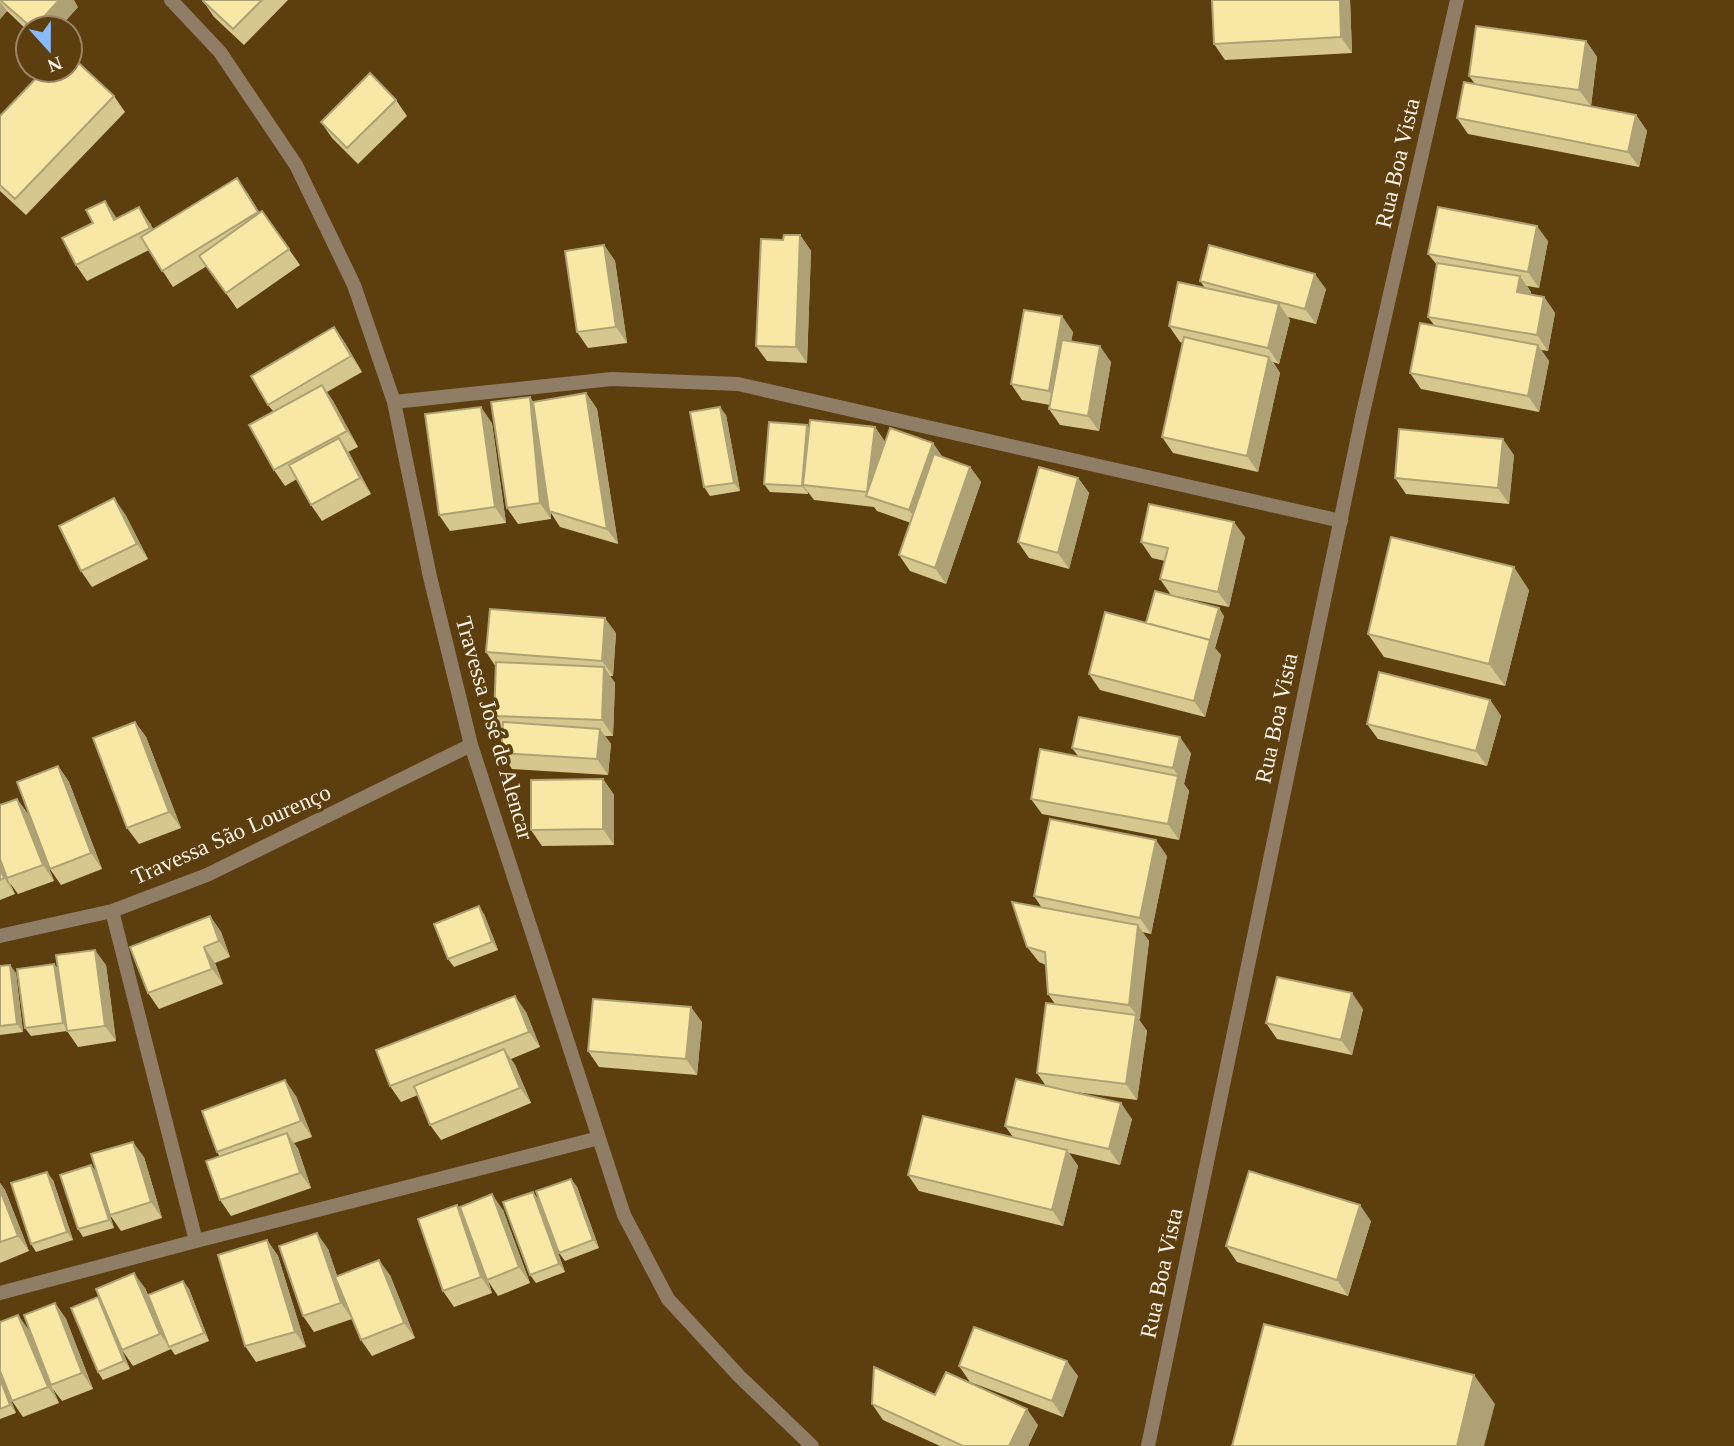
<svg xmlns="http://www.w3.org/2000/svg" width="1734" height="1446" font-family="Georgia,serif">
<rect width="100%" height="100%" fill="#5c3e0f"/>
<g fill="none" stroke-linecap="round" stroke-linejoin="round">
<path stroke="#8f7d65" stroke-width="14" d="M171 0 220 52 296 165 354 285 394 402 430 577 471 745 624 1215 668 1299 739 1376 812 1446
M394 402 612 379 738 384 1341 521
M0 936 112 911 207 875 471 745
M196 1241 599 1138
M0 1293 196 1241 112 911"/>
<path stroke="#8f7d65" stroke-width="14" d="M1148 1446 1362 417 1457 0"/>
</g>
<path fill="#d6c78e" d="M0 0 78 7 59 28H28V31L7 11 0 19Z
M204 0H288L244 45 214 17 203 1Z
M1350 0 1352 53 1225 60 1214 44Z
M1586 41 1597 57 1591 106 1636 115 1647 131 1639 167 1468 134 1457 118 1475 84 1469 76Z
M114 96 125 112 26 215 0 191V116Z
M396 100 407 116 358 164 332 138 321 122Z
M248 194 259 212 262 211 300 265 237 309 207 266 173 287 149 250 87 281 76 265 117 219 150 223 153 229Z
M800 235 811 251 807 363 767 361 756 346 783 240Z
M1548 241 1539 288 1527 286 1531 292 1530 295 1544 297 1555 313 1548 351 1541 350 1549 361 1539 412 1421 389 1410 373 1434 325 1428 317 1437 265 1428 254Z
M604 245 615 261 627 343 588 348 577 332Z
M1200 281 1326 289 1316 324 1288 317 1290 320 1279 364 1273 362 1280 373 1258 472 1173 453 1162 437 1183 343 1180 342 1169 326 1205 288Z
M334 327 345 343 362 372 327 392 333 401 358 447 348 452 371 494 322 521 311 505 297 479 285 486 274 470 273 411 268 405Z
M1073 332 1071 341 1111 362 1099 431 1060 425 1049 409 1050 405 1022 400 1011 384Z
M586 393 597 409 618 544 560 527 551 513V519L518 524 507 508 530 397 533 402Z
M726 415 740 491 710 496 704 487Z
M492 423 506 523 450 531 439 515Z
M875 427 885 442 943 458 970 467 981 482 946 584 910 571 899 555 911 523 877 511 874 507 814 500 808 492V494L770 492 764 484 809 428Z
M1514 455 1509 504 1406 494 1395 478Z
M1078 478 1089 493 1069 569 1029 558 1018 542Z
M125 514 148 559 92 587 81 571Z
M1245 537 1229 607 1171 595 1160 579 1165 561 1152 558 1141 542Z
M1529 590 1505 686 1384 657 1368 634Z
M1224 616 1215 648 1221 655 1205 717 1100 690 1089 674 1146 623Z
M616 633 613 676H610L615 683 613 736H605L611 744 608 775 512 769 501 753 502 729 494 716 496 667 486 652Z
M1490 700 1501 716 1487 766 1378 739 1367 724Z
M135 722 146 737 181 828 139 844 127 828Z
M1072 748 1191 753 1184 784 1189 791 1179 840 1042 814 1031 799 1078 756Z
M58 766 69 782 102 869 61 885 50 869Z
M603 779 614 795V845L542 846 531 830Z
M17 799 28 814 54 881 18 894 10 883 15 894 0 900V805Z
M1167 856 1151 934 1142 932 1149 941 1139 1020 1147 1031 1137 1100 1067 1091 1132 1119 1120 1165 1069 1153 1078 1166 1063 1226 919 1191 908 1175 1013 1137 1005 1126 1046 1086 1037 1073 1055 1004 1048 994 1046 965 1039 962 1027 947 1042 908 1034 896Z
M484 914 498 950 454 967 448 959Z
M210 916 221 932 230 957 215 963 223 984 159 1009 148 993Z
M54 964 58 969 106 965 116 1041 78 1047 67 1031 31 1036 25 1028Z
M0 966 16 973 23 1032 0 1035Z
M1363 1009 1352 1055 1277 1039 1266 1023Z
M526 1012 540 1047 511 1059 515 1065 531 1103 441 1140 430 1125 418 1095 401 1102 390 1086Z
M702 1022 697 1075 599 1067 588 1051Z
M296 1096 312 1137 294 1143 298 1149 311 1188 231 1216 220 1200V1157L217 1152Z
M144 1157 162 1218 121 1231 110 1215Z
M91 1165 97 1173 114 1228 83 1237 78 1229Z
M571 1179 577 1187 599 1248 565 1261 559 1253Z
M53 1180 73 1240 36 1252 31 1244Z
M0 1183 5 1190 29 1251 0 1263Z
M539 1200 565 1272 536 1283 530 1275Z
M503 1210 530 1283 498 1296 488 1281 492 1293 454 1307 443 1291 462 1213Z
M1371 1221 1348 1296 1237 1262 1226 1246Z
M267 1240 278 1256 306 1347 256 1362 245 1346Z
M328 1249 337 1276 390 1275 415 1338 372 1356 361 1340 352 1319 314 1332 303 1316Z
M183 1281 189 1289 209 1341 175 1355 171 1349 133 1366 122 1350 105 1310 130 1369 103 1380 98 1372V1297L103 1305 145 1288 157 1316Z
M55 1303 66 1319 93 1389 62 1401 53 1389 59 1403 23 1417 12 1401 29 1330Z
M959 1366 1078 1376 1063 1417 970 1382Z
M0 1373 16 1413 0 1419Z
M935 1395 1038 1425 1028 1446H940L883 1420 872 1404Z"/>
<path fill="#aea274" d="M59 0H74L78 7 59 28H34Z
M1340 0H1350L1352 53 1341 37Z
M0 2 7 11 0 19Z
M1586 41 1597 57 1591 106 1579 90Z
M1636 115 1647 131 1639 167 1628 152Z
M237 178 248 194 269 228 258 212Z
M105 201 116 217 125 236 114 220Z
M139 207 150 223 161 244 150 228Z
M1537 226 1548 241 1539 288 1528 272Z
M800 235 811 251 807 363 796 347Z
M604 245 615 261 627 343 616 327Z
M1315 274 1326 289 1316 324 1305 309Z
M1520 276 1531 292 1528 308 1517 292Z
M1544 297 1555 313 1548 351 1537 335Z
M1279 304 1290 320 1279 364 1268 348Z
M1062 316 1073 332 1060 407 1049 391Z
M334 327 345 343 362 372 351 356Z
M1538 345 1549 361 1539 412 1528 396Z
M1100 346 1111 362 1099 431 1088 416Z
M1269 357 1280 373 1258 472 1247 456Z
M322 385 333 401 358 447 347 431Z
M586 393 597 409 618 544 607 529Z
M530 397 541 413 549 511 551 513V519L540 503Z
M481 407 492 423 506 523 495 507Z
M720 407 726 415 740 491 734 483Z
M807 425 813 433 803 485 808 492V494L802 486Z
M875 427 886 443 867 492Z
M339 438 350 454 371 494 360 478Z
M1503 439 1514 455 1509 504 1498 488Z
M933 443 944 459 920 526 909 510Z
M970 467 981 482 946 584 935 568Z
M1078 478 1089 493 1069 569 1058 553Z
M114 498 125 514 148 559 137 544Z
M1234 522 1245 537 1229 607 1218 592Z
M1514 567 1529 590 1505 686 1489 664Z
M1219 608 1224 616 1215 648 1221 655 1205 717 1194 701Z
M605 618 616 633 613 676 602 661Z
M604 667 615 683 613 736 602 720Z
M1490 700 1501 716 1487 766 1476 751Z
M135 722 146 737 181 828 169 812Z
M600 729 611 744 608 775 597 759Z
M1180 737 1191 753 1184 784 1189 791 1179 840 1168 824 1178 776 1173 768Z
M58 766 69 782 102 869 91 853Z
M603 779 614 795V845L603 829Z
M17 799 28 814 54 881 43 865Z
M1156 840 1167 856 1151 934 1140 918Z
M0 858 7 878 15 894 4 878 0 869Z
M479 906 484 914 498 950 492 942Z
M210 916 221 932 230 957 219 941Z
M1138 925 1149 941 1140 1020 1129 1005Z
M204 947 215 963 223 984 212 969Z
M95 950 106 965 116 1041 105 1026Z
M54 964 60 972 68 1031 63 1023Z
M10 965 16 973 23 1032 17 1024Z
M1352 993 1363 1009 1352 1055 1341 1040Z
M515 996 526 1012 540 1047 529 1032Z
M691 1007 702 1022 697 1075 686 1059Z
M1136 1015 1147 1031 1137 1100 1126 1084Z
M504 1049 515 1065 531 1103 520 1088Z
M285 1080 296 1096 312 1137 301 1121Z
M1121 1103 1132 1119 1120 1165 1109 1149Z
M287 1133 298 1149 311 1188 300 1173Z
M133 1142 144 1157 162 1218 151 1202Z
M1067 1150 1078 1166 1063 1226 1052 1210Z
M91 1165 97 1173 114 1228 109 1220Z
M47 1172 53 1180 73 1240 67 1232Z
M571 1179 577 1187 599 1248 593 1240Z
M0 1183 5 1190 29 1251 18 1236 0 1190Z
M533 1192 539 1200 565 1272 559 1264Z
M492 1194 503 1210 530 1283 519 1267Z
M457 1205 468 1221 492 1293 481 1277Z
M1360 1205 1371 1221 1348 1296 1337 1280Z
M317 1233 328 1249 352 1319 341 1303Z
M267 1240 278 1256 306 1347 295 1332Z
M379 1260 390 1275 415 1338 404 1323Z
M134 1273 145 1288 171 1349 160 1334Z
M183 1281 189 1289 209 1341 204 1333Z
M98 1297 103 1305 130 1369 124 1361Z
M55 1303 66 1319 93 1389 82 1373Z
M18 1315 29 1330 51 1385 59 1403 48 1387Z
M1067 1361 1078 1376 1063 1417 1052 1401Z
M0 1373 16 1413 10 1405 0 1379Z
M1474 1375 1495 1404 1484 1446H1457Z
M1027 1409 1038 1425 1028 1446H1009Z"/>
<path fill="#f9e7a5" stroke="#aea274" stroke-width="2" d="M0 0H59L34 28H32Z
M204 0H262L233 29 203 1Z
M1212 0H1340L1341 37 1214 44Z
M1476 26 1586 41 1579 90 1469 76Z
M70 55 114 96 15 199 0 185V116L44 70H70Z
M370 73 396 100 347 148 321 122Z
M1464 82 1636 115 1628 152 1457 118Z
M237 178 258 212 162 271 141 237Z
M105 201 114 220 139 207 150 228 76 265 62 238 93 223 86 210Z
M1438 207 1537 226 1528 272 1428 254Z
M262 211 289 249 226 293 199 256Z
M784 235H800L796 347 756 346 761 239 783 240Z
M604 245 616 327 577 332 565 251Z
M1209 245 1315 274 1305 309 1200 281Z
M1437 263 1520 276 1517 292 1544 297 1537 335 1428 317Z
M1178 282 1279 304 1268 348 1169 326Z
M1024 310 1062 316 1049 391 1011 384Z
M1420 323 1538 345 1528 396 1410 373Z
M334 327 351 356 268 405 251 376Z
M1184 337 1269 357 1247 456 1162 437Z
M1062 340 1100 346 1088 416 1049 409Z
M322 385 347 431 274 470 249 425Z
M586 393 607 529 549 511 533 402Z
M530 397 540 503 507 508 491 402Z
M481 407 495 507 439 515 425 414Z
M720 407 734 483 704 487 690 412Z
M810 420 875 427 867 492 803 485Z
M769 422 807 425 802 486 764 484Z
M890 428 933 443 909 510 866 496Z
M1399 429 1503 439 1498 488 1395 478Z
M339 438 360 478 311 505 289 465Z
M934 454 970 467 935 568 899 555Z
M1039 467 1078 478 1058 553 1018 542Z
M114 498 137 544 81 571 59 526Z
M1149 504 1234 522 1218 592 1160 579 1168 548 1141 542Z
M1391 537 1514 567 1489 664 1368 634Z
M1155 591 1219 608 1210 640 1146 623Z
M490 609 605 618 602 661 486 652Z
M1105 612 1210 640 1194 701 1089 674Z
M496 662 604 667 602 720 494 716Z
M1379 672 1490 700 1476 751 1367 724Z
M1079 717 1180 737 1173 768 1072 748Z
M135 722 169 812 127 828 93 738Z
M503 722 600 729 597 759 501 753Z
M1040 749 1178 776 1168 824 1031 799Z
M58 766 91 853 50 869 17 782Z
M603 779V829L531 830V780Z
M17 799 43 865 7 878 0 859V805Z
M1050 819 1156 840 1140 918 1034 896Z
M0 869 4 878 0 880Z
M1012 902 1138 925 1129 1005 1048 994 1045 952 1027 947Z
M479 906 492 942 448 959 434 924Z
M210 916 219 941 204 947 212 969 148 993 130 947Z
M95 950 105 1026 67 1031 56 955Z
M54 964 63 1023 25 1028 17 969Z
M10 965 17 1024 0 1026V966Z
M1277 977 1352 993 1341 1040 1266 1023Z
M515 996 529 1032 390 1086 376 1050Z
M593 999 691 1007 686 1059 588 1051Z
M1046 1003 1136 1015 1126 1084 1037 1073Z
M504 1049 520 1088 430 1125 414 1086Z
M1016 1079 1121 1103 1109 1149 1005 1126Z
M285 1080 301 1121 217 1152 202 1111Z
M923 1116 1067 1150 1052 1210 908 1175Z
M287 1133 300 1173 220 1200 206 1161Z
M133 1142 151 1202 110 1215 91 1154Z
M91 1165 109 1220 78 1229 60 1175Z
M1249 1171 1360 1205 1337 1280 1226 1246Z
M47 1172 67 1232 31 1244 11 1183Z
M571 1179 593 1240 559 1253 536 1191Z
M0 1190 18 1236 0 1242Z
M533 1192 559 1264 530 1275 503 1202Z
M492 1194 519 1267 487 1280 460 1207Z
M457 1205 481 1277 443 1291 418 1219Z
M317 1233 341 1303 303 1316 279 1246Z
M267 1240 295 1332 245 1346 218 1255Z
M379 1260 404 1323 361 1340 335 1277Z
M134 1273 160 1334 122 1350 96 1289Z
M183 1281 204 1333 169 1347 148 1295Z
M98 1297 124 1361 98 1372 71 1308Z
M55 1303 82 1373 51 1385 24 1315Z
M18 1315 48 1387 12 1401 0 1371V1322Z
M1264 1324 1474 1375 1457 1446H1232Z
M974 1327 1067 1361 1052 1401 959 1366Z
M874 1367 935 1395 946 1372 1027 1409 1009 1446H963L872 1404Z
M0 1379 10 1405 0 1409Z"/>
<g text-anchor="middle" stroke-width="7" stroke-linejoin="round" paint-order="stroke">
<g font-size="23" fill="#fcf3e7" stroke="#5c3e0f">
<text transform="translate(1397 163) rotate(-77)" y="8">Rua Boa Vista</text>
<text transform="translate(1276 718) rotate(-78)" y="8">Rua Boa Vista</text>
<text transform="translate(495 728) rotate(74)" y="8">Travessa José de Alencar</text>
<text transform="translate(231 834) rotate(-24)" y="8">Travessa São Lourenço</text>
<text transform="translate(1161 1273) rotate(-78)" y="8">Rua Boa Vista</text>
</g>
</g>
<g transform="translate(49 49) rotate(159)"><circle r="33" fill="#5c3e0f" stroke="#9c8665" stroke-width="2"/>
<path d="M0-5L12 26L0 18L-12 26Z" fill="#87bbfb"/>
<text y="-10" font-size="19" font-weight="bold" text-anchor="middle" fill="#fcf3e7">N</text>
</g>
</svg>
